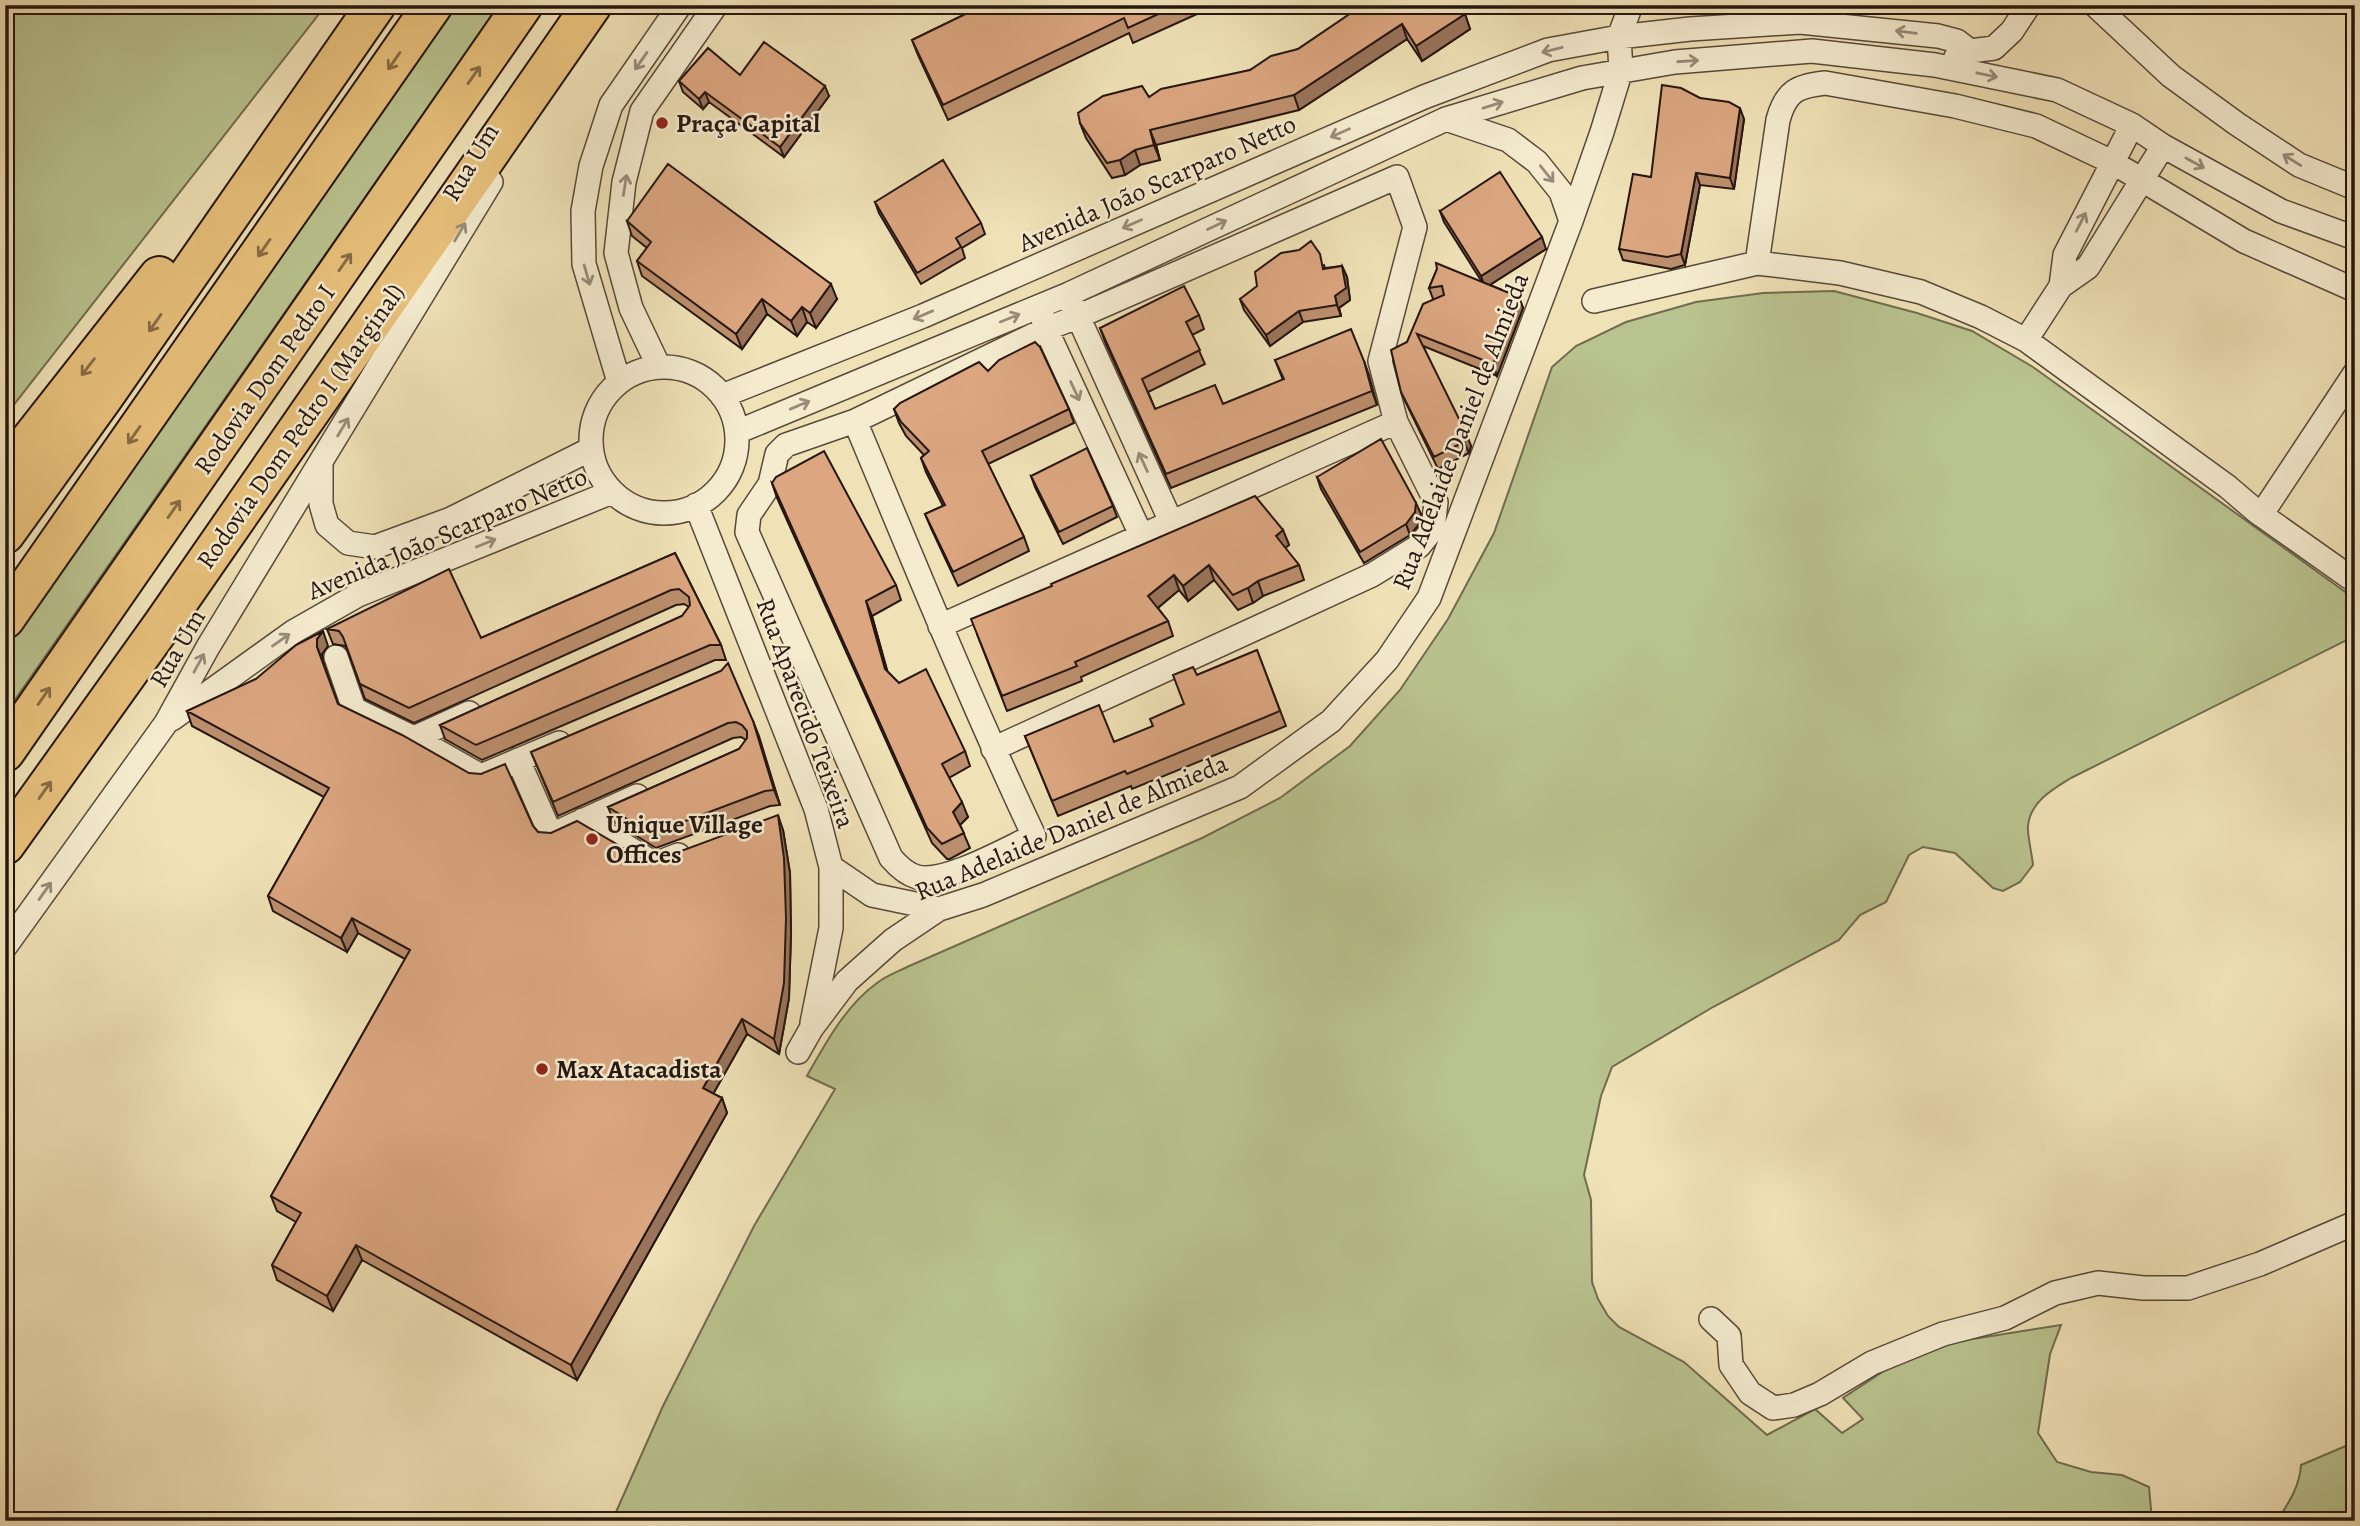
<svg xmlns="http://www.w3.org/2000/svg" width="2360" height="1526" font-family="Alegreya,serif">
<rect width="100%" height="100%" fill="#f0e2b7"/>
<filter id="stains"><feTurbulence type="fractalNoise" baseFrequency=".00286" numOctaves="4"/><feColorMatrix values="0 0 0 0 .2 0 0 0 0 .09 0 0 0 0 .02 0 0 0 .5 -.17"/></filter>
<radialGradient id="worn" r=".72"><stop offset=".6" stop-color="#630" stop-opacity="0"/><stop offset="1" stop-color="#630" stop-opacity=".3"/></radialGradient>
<path fill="#b9c38f" stroke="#706c50" stroke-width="2" d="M5 5H326L5 416Z
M451 5H499L5 714V650Z
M1834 291 1917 313 1972 331 2033 367 2355 599V636L2071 778C2053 789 2030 802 2028 826 2027 834 2032 854 2033 865L2020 882 2003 891 1993 888 1955 853 1923 847 1909 855 1886 902 1860 915 1839 940 1713 1007 1612 1067 1601 1096 1584 1175 1591 1200 1592 1282 1598 1299 1608 1316 1619 1327 1684 1362 1767 1435 1815 1409 1842 1433 1863 1419 1843 1398 1899 1361 1935 1345 2061 1325 2050 1354 2038 1433 2057 1462 2091 1472 2122 1475 2149 1487 2152 1521H612L663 1406 754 1226 835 1089 807 1076C825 1044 846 1005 877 983 886 976 897 972 907 967L1202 838 1280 798 1350 746 1400 690 1448 619 1494 533 1552 367 1576 346 1626 322 1696 302 1763 293Z
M2355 1442V1521H2277C2288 1504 2300 1486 2301 1465Z"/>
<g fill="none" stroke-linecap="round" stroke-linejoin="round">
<defs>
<path id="minor" d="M2095 5 2171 76 2237 124 2299 165 2355 188
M1956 57 1970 51 1994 48 2012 31 2029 5
M1446 119 1508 140 1537 162 1561 192 1571 221
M1757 263 1778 120C1786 91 1797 86 1825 83L1955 106 2036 126 2112 162 2244 241 2355 290
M2061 286 2065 255 2132 125
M1594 301 1757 263 1840 273 1921 292 1981 317 2026 340 2228 487 2256 511 2355 581
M1072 303 1172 524
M1042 316 1046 329 1142 537
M2026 340 2061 286 2088 267 2163 146
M659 367 631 308 616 253 624 182 642 111 716 5
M591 440a73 73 0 1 1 146 0a73 73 0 1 1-146 0Z
M619 382 584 264 583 211 591 166 611 105 680 5
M722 396 923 316 1424 97 1548 50 1619 37 1690 29 1800 22 1938 36 1957 41 1970 51
M855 421C913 560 970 700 1034 836 1006 849 945 884 917 877 906 874 898 866 891 858L747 532 749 515 770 484 777 454 786 445 855 421 1046 329 1077 317 1397 177 1415 227 1380 361 1396 422 1436 502 1433 529 1419 546 1372 575 993 749
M737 432 1069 294 1446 119 1582 78 1675 62 1812 51 1935 65 2057 90 2132 125 2163 146 2281 211 2355 238
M321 464V504L327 525 348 543 375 547 451 519 591 449
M696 505 816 809 831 867V928L812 1023
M2261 515 2355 373
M940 626 1396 422
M336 657 354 709 414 738 481 776 559 743
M172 719 293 632 358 595 612 492
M414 738 469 713
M518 760 551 835 637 796
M583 820 655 864 678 855
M831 867 872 895 939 909
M5 947 166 723 208 647 491 182
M798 1052 811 1029 847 981 875 956 893 940 939 909 983 895 1240 787 1331 721 1387 660 1429 598 1571 221 1602 132 1621 70 1619 37 1631 5
M1711 1319 1729 1336 1731 1365 1750 1393 1773 1408 1794 1405 1820 1394 1872 1363 1943 1334 2005 1318 2055 1293 2098 1283 2143 1288H2188L2260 1264 2355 1223"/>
<path id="trunk" d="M5 472 159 276
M5 534 103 398 376 5
M5 845 163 624 592 5"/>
<path id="motorway" d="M5 619 433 5
M5 752 523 5"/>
</defs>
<use href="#minor" stroke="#58493a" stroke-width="26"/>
<use href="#trunk" stroke="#261611" stroke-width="42"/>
<use href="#motorway" stroke="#261611" stroke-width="42"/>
<use href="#minor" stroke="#f5ecd0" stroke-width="23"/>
<use href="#trunk" stroke="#e8c17c" stroke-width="38"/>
<use href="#motorway" stroke="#e8c17c" stroke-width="38"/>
</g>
<path fill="#bc8f6e" stroke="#261611" stroke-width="2" d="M984 5H1217L1133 43 1129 33 948 120 918 55 912 40Z
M1363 5 1465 14 1470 29 1422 61 1407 39 1299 110 1156 145 1160 160 1140 165 1125 175 1112 178 1086 138 1080 123 1149 97 1250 70 1298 49Z
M740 75 829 96 784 157 709 102 703 109 683 92 679 81Z
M1700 98 1744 119 1734 189 1700 185 1685 265 1671 269 1623 260 1619 249 1651 177Z
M875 202 981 223 985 234 962 248 965 258 921 284 879 213Z
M1440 211 1546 249 1490 285 1519 297 1523 308 1497 376 1423 346 1471 446 1469 453 1438 469 1406 403 1401 392 1407 342 1433 299 1429 288 1437 269 1482 282 1444 222Z
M627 221 837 299 816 328 807 322 797 336 767 314 742 349 642 276 637 261 647 248 632 236Z
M1324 265 1325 268 1342 266 1347 277 1350 300 1339 308 1341 316 1303 322 1270 346 1244 310 1240 299Z
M1199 315 1204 329 1192 335 1205 364 1148 392 1155 409 1223 404 1283 380 1275 360 1364 361 1377 405 1171 488 1105 342 1100 328Z
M988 371 1069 409 1074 423 988 464 1024 537 1029 551 958 586 931 528 925 514 943 506 926 472 921 458 924 455 906 436 899 423 894 409Z
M1031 476 1113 506 1117 517 1063 544 1035 487Z
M1317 477 1421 514 1420 523 1410 535 1364 563 1321 489Z
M772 483 896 585 901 600 872 616 887 671 965 751 970 766 949 778 968 817 960 825 970 848 950 859H947L932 843 777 498Z
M1283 530 1289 545 1285 548 1299 565 1304 580 1263 596 1253 603 1238 610 1214 580 1188 601 1179 590 1158 608 1168 621 1173 636 1081 677 1082 681 1007 711 977 634Z
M675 553 721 645 726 660H715L482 760 445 739 440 725 682 616 689 607 684 604 676 605 414 723 365 699 348 651 345 646 333 644 327 629 481 638Z
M328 646 322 654 323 661 338 704 533 826 538 832 649 863 783 830 790 873 791 933 789 998 779 1054 747 1034 713 1094 722 1098 727 1113 577 1380 362 1260 333 1311 277 1280 272 1265 296 1222 277 1211 271 1196 405 959 358 933 347 952 273 911 268 896 324 797 192 726 187 711Z
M1257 650 1286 726 1132 789 1131 786 1058 816 1025 736 1114 742 1152 727 1184 704 1197 675Z
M721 671 753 721 780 805 770 806 656 848 614 822 608 807 739 749 746 740 741 737 733 738 558 816 531 752Z"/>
<path fill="#99745a" stroke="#261611" stroke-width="2" d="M1465 14 1470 29 1422 61 1416 46Z
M1402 24 1407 39 1299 110 1294 95Z
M825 86 829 96 784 157 780 147Z
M705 92 709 102 703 109 699 99Z
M1740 108 1744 119 1734 189 1730 178Z
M1150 130 1156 145 1160 160 1154 145Z
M1135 150 1140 165 1125 175 1120 160Z
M1696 173 1700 185 1685 265 1681 254Z
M1542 237 1546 249 1485 288 1481 276Z
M1342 266 1347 277 1350 300 1339 308 1341 316 1337 305 1335 296Z
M831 284 837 299 816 328 810 313Z
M1519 297 1523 308 1497 376 1493 364Z
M762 299 767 314 742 349 736 334Z
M802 307 807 322 797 336 791 321Z
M1299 311 1303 322 1270 346 1266 335Z
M1364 361 1369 375 1377 405 1372 391Z
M1467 435 1471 446 1469 453 1464 442Z
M1416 503 1421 514 1420 523 1410 535 1406 524Z
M1283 530 1289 545 1281 551 1276 536Z
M1209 565 1214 580 1188 601 1183 586Z
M1174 575 1179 590 1154 611 1148 596Z
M1258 581 1263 596 1253 603 1248 588Z
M866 601 872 616 891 684 885 669Z
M323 631 328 646 322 654 323 662 317 647V639Z
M753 721 759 736 780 805 774 790Z
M962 802 968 817 958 827 953 812Z
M778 815 783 830 790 873 791 933 789 998 779 1054 774 1039Z
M352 918 358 933 347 952 341 938Z
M742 1019 747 1034 708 1103 703 1088Z
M722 1098 727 1113 577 1380 571 1365Z
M356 1245 362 1260 333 1311 327 1296Z"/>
<path fill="#dba680" stroke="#261611" stroke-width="2" d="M984 5H1178L1128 28 1124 18 943 105 912 40Z
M1363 5H1459L1465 14 1416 46 1402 24 1294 95 1150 130 1154 145 1135 150 1120 160 1107 163 1080 123 1078 113 1103 96 1142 86 1149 97 1161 89 1250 70 1271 56 1298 49Z
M764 42 825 86 780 147 705 92 699 99 679 81 708 48 740 75Z
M1662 85 1681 88 1700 98 1729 102 1740 108 1730 178 1696 173 1681 254 1667 257 1619 249 1633 174 1651 177Z
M943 160 981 223 956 238 961 247 917 273 875 202Z
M668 164 831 284 810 313 802 307 791 321 762 299 736 334 637 261 651 242 627 221Z
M1500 172 1542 237 1481 276 1440 211Z
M1311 241 1320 254 1323 269 1342 266 1346 288 1335 296 1337 305 1299 311 1266 335 1240 299 1257 286 1255 272 1281 253 1299 250Z
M1436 263 1519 297 1493 364 1417 334 1467 435 1464 442 1434 457 1401 392 1391 350 1407 342 1423 304 1444 295 1442 286 1429 288 1437 269Z
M1184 286 1199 315 1186 322 1200 350 1142 379 1155 409 1215 385 1223 404 1284 379 1275 360 1351 329 1364 361 1372 391 1166 474 1100 328Z
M1035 342 1040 347 1069 409 982 451 1024 537 953 572 925 514 945 505 921 458 929 451 901 422 894 409 900 403 979 362 988 371 999 360Z
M1381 439 1416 503 1415 512 1406 524 1360 552 1317 477Z
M1087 448 1113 506 1059 532 1031 476Z
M824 451 896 585 866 601 885 669 899 683 926 669 965 751 942 764 962 802 953 812 964 833 942 844 927 828 772 483 776 477Z
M1255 496 1283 530 1276 536 1299 565 1258 581 1248 588 1233 595 1209 565 1183 586 1174 575 1148 596 1168 621 1075 662 1077 666 1002 696 971 619 1052 586 1051 584Z
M675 553 721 645H710L476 745 440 725 682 616 690 605 689 597 679 589 671 590 409 708 360 684 343 637 339 631 327 629 449 569 481 638Z
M323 631 317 639V647L338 704 402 735 469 773 481 774 505 764 533 826 538 832 551 833 577 821 649 863 778 815 784 858 786 918 784 983 774 1039 742 1019 703 1088 722 1098 571 1365 356 1245 327 1296 272 1265 301 1213 271 1196 410 950 352 918 341 938 268 896 329 788 187 711 256 679 296 645Z
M1257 650 1280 711 1127 774 1125 771 1052 801 1025 736 1099 705 1114 742 1153 726 1150 719 1184 704 1173 675 1193 667 1197 675Z
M728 663 753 721 774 790 765 791 651 834 608 807 739 749 747 738V731L742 725 736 722 728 723 553 802 531 752 721 671Z"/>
<defs><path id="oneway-shaft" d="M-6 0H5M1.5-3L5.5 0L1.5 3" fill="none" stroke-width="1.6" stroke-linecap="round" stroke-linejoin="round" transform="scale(1.75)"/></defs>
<g stroke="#988c7a">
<use href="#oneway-shaft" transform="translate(1906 32) rotate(-173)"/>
<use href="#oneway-shaft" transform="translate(1552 50) rotate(166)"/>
<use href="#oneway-shaft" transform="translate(641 61) rotate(125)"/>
<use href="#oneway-shaft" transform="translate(1688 61) rotate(-4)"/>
<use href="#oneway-shaft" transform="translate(1987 75) rotate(12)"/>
<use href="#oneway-shaft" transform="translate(1493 105) rotate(-17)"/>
<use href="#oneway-shaft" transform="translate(1340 133) rotate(156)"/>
<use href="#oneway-shaft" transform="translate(2292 160) rotate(-148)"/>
<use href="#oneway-shaft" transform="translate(2195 163) rotate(29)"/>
<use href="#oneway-shaft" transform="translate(1547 174) rotate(51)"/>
<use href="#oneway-shaft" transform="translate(625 185) rotate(-81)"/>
<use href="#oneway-shaft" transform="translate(2081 222) rotate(-63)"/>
<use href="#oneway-shaft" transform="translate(1132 224) rotate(156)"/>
<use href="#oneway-shaft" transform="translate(1217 225) rotate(-25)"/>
<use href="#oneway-shaft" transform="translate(460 232) rotate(-59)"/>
<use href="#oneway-shaft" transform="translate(587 275) rotate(74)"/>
<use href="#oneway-shaft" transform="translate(923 315) rotate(157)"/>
<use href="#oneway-shaft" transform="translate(1010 318) rotate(-22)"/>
<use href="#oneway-shaft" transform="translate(1075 391) rotate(65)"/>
<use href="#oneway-shaft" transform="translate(800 405) rotate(-23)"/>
<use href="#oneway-shaft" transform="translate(343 427) rotate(-59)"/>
<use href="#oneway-shaft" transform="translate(1143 462) rotate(-115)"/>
<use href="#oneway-shaft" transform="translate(486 543) rotate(-22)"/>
<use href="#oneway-shaft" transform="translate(281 640) rotate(-35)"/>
<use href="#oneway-shaft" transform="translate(199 663) rotate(-61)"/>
<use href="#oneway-shaft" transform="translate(45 891) rotate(-55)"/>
</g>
<g stroke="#876c46">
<use href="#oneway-shaft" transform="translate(394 61) rotate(125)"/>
<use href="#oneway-shaft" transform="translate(474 75) rotate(-55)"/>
<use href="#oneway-shaft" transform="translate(264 248) rotate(125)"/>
<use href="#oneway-shaft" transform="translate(345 262) rotate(-55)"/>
<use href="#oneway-shaft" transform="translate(155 323) rotate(125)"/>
<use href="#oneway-shaft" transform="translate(88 367) rotate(128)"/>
<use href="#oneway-shaft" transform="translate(134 435) rotate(125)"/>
<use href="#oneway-shaft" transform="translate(174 509) rotate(-55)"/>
<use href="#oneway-shaft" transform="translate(44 696) rotate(-55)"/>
<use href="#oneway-shaft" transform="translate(45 790) rotate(-55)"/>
</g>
<g fill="#8f2418" stroke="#f5ecd0" stroke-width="2.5">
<circle cx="662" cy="123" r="7"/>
<circle cx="592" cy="839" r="7"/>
<circle cx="542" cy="1069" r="7"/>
</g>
<g text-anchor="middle" stroke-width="5" stroke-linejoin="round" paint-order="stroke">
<g font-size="26" font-weight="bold" fill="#261611" stroke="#f5ecd0" text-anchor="start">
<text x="676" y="132">Praça Capital</text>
<text x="606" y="833">Unique Village<tspan x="606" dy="30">Offices</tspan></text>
<text x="556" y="1078">Max Atacadista</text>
</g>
<g font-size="26" fill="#261611" stroke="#f5ecd0">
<text transform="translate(470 162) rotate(-59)" y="9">Rua Um</text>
<text transform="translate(1157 183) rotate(-24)" y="9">Avenida João Scarparo Netto</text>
<text transform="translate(264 379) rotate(-55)" y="9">Rodovia Dom Pedro I</text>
<text transform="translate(300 426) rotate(-55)" y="9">Rodovia Dom Pedro I (Marginal)</text>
<text transform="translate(1460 431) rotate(-69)" y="9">Rua Adelaide Daniel de Almieda</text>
<text transform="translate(447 533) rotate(-23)" y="9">Avenida João Scarparo Netto</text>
<text transform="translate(177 648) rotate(-60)" y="9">Rua Um</text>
<text transform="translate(806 713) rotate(70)" y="9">Rua Aparecido Teixeira</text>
<text transform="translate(1071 827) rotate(-23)" y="9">Rua Adelaide Daniel de Almieda</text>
</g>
</g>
<rect width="2360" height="1526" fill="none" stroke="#f0e2b7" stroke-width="28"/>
<rect x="7" y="7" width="2346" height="1512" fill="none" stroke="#261611" stroke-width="3.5"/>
<rect x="14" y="14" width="2332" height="1498" fill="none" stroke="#261611" stroke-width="2"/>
<rect width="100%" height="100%" filter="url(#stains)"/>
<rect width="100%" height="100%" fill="url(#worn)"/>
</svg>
